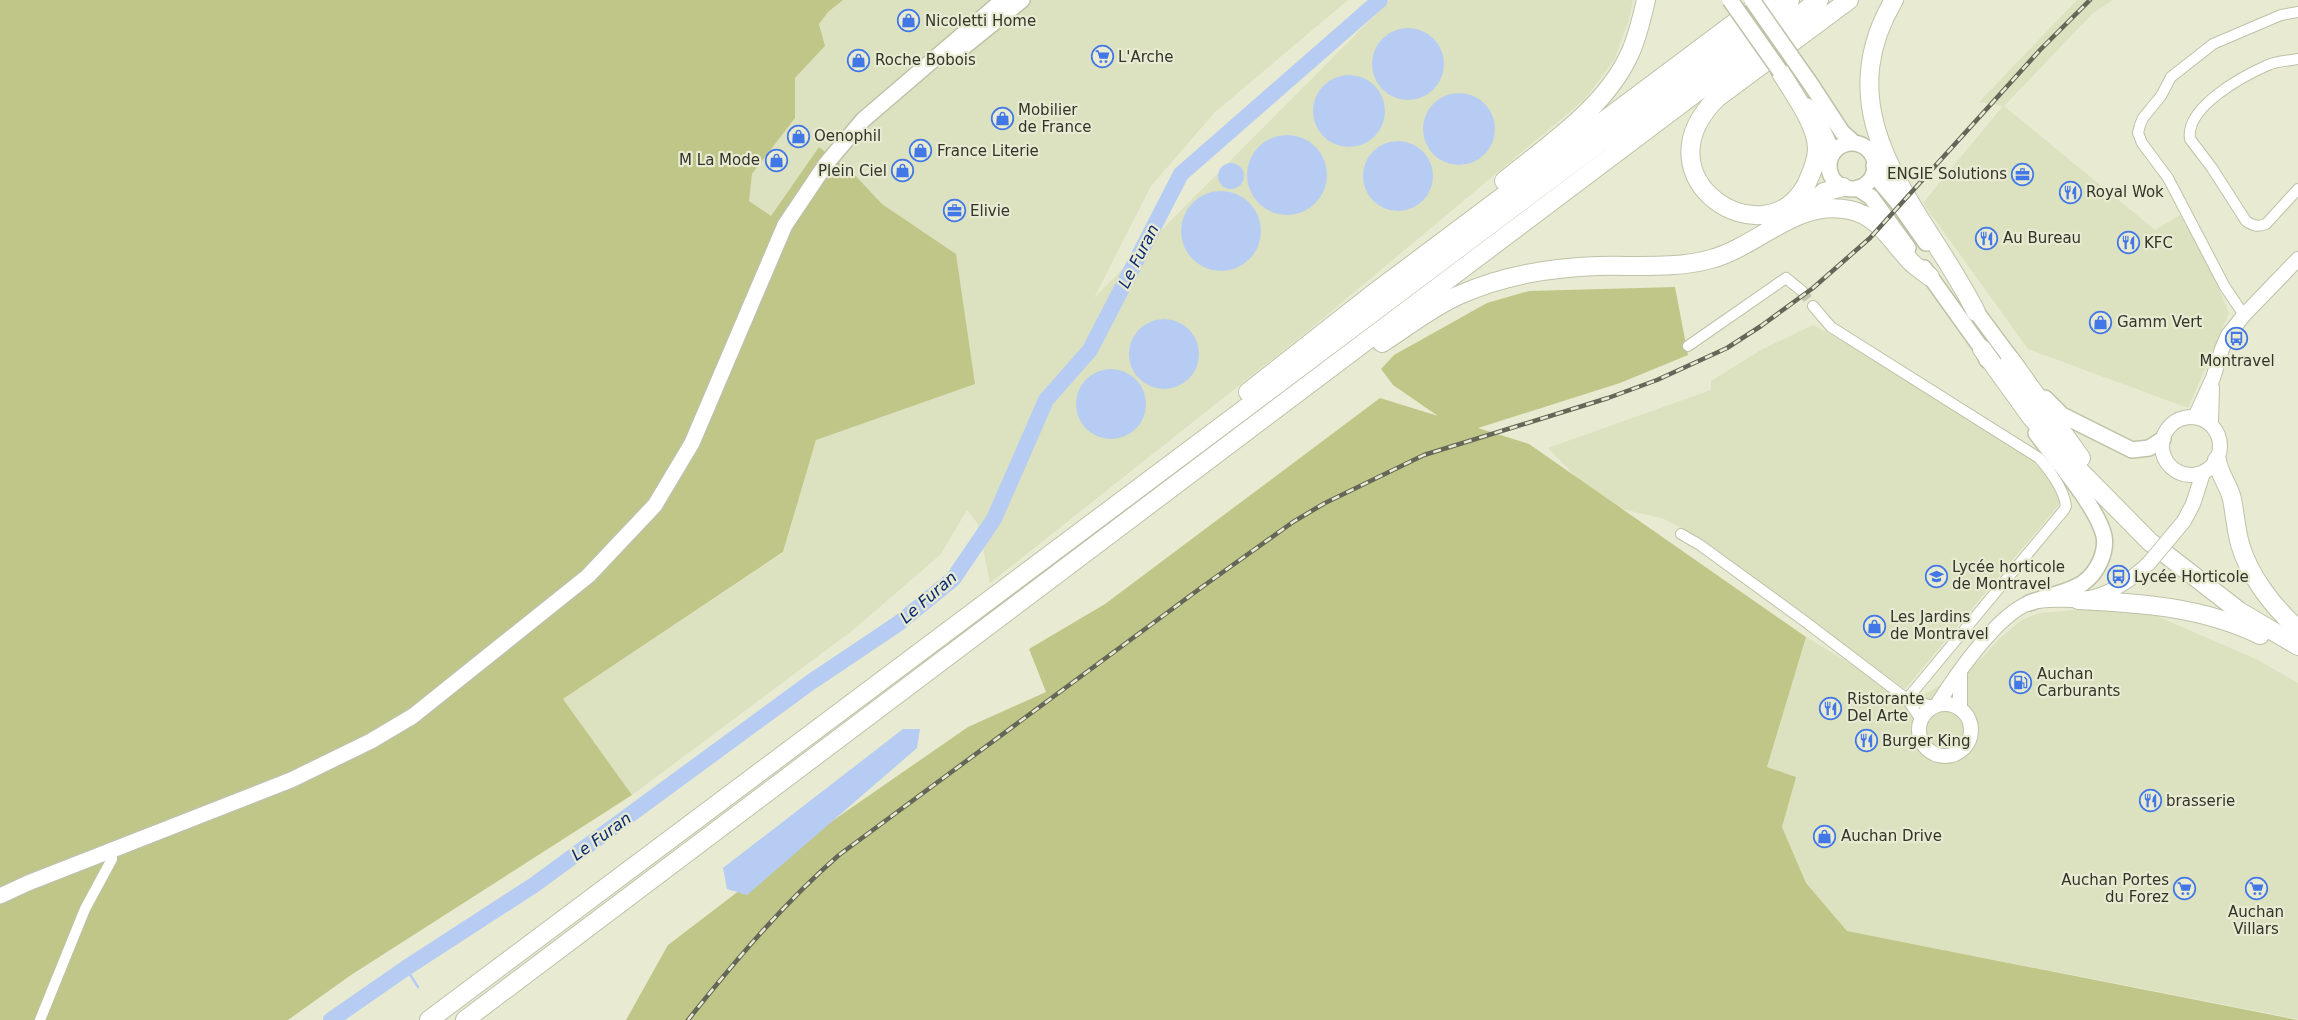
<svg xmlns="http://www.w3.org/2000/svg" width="2298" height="1020" font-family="'DejaVu Sans',sans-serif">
<rect width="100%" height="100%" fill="#e8ebd1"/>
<path fill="#dce1bf" d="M843 0H1348L1215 112 1151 186 1094 298 1390 0H1633L1629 20 1614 60 1585 99 1309 330 990 583 978 524 967 510 940 555 853 630 632 795 563 699 783 553 816 440 956 254 882 204 852 172 819 147 771 217 749 201 752 174 795 118V78L825 46 819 24 828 12Z
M2077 0H2113L2093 13 2004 106 2155 230 2180 215 2209 266 2229 313 2188 408 2028 349 1923 203 2003 106 1979 102Z
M1813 325 1859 350 2044 468 2062 501 1905 689 1690 532 1664 519 1602 504 1548 448 1711 390V381L1761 350Z
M2099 608 2152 614 2258 660 2298 683V1019L1847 931 1806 883 1782 827 1795 777 1767 767 1806 637 1861 670 1906 706 1979 661 2000 638 2022 620 2039 613Z"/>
<path fill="#c0c688" d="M0 0H843L828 12 819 24 825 46 795 78V118L752 174 749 201 771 216 819 147 852 172 882 204 956 254 975 384 816 440 783 552 563 699 632 795 351 975 288 1020H0Z
M1675 287 1688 355 1620 383 1478 428 1529 444 1806 637 1767 767 1796 777 1782 827 1806 883 1847 931 2298 1020H626L668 945 812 835 968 727 1046 692 1029 649 1105 604 1380 398 1438 416 1393 385 1381 369 1394 355 1487 303 1529 291Z"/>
<path fill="#b7ccf3" d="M1372 64a36 36 0 1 1 72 0a36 36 0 1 1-72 0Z
M1313 111a36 36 0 1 1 72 0a36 36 0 1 1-72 0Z
M1423 129a36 36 0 1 1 72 0a36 36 0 1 1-72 0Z
M1247 175a40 40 0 1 1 80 0a40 40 0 1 1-80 0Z
M1363 176a35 35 0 1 1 70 0a35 35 0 1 1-70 0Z
M1218 176a13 13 0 1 1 26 0a13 13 0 1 1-26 0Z
M1181 231a40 40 0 1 1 80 0a40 40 0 1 1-80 0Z
M1129 354a35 35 0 1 1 70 0a35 35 0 1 1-70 0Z
M1076 404a35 35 0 1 1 70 0a35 35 0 1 1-70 0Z
M903 729H920L917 748 747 895 727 889 723 868Z"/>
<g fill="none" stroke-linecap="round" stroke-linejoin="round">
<path stroke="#b7ccf3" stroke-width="2.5" d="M406 968 418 987"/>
<path stroke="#b7ccf3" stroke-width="16" d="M331 1020 406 968 534 885 811 682 899 623 953 579 994 519 1046 400 1090 350 1181 174 1380 0"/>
<path stroke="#c4c6b0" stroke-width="10" stroke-dasharray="10 5" stroke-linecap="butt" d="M1802 291 1813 306"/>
<defs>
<path id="street" d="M2298 59C2288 61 2277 61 2268 65 2243 76 2185 107 2190 139L2212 168 2246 221C2253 226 2258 227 2266 224L2298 189
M1813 306 1831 327 2039 458C2050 470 2064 490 2066 506L2064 510 1907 699
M2244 315 2225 287 2168 178 2142 143 2138 133 2140 125 2143 118 2161 96 2171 77 2213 44 2281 15 2298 12
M1688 346 1786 278 1802 291
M1681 534 1700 545 1803 620 1907 699 1933 706
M1907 699 1921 720
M40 1020 85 909 112 859V850"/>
<path id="secondary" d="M2162 446a29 29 0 1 1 58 0a29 29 0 1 1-58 0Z
M2195 417 2213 378 2222 349 2228 335 2244 315 2298 259
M2211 424 2212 387
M2184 521 2193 504 2203 473
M1919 730a26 26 0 1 1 52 0a26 26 0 1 1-52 0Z
M1937 705C1955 676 1997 615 2029 603 2043 598 2060 600 2075 600 2104 599 2128 583 2149 563
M1960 708V672"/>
<path id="primary" d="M950 58 1022 0
M1812 86 1842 132 1854 143
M1807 106C1819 121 1827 135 1832 154
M1829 166a23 23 0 1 1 46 0a23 23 0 1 1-46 0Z
M1874 166 1881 183 1898 203 1926 243
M1857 188 1871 197 1908 248
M1924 268 1982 349 1987 360
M1969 302 2018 368
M2045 398 2062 415 2132 450 2149 448 2163 439
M2029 603C2045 597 2070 592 2083 583 2097 573 2107 553 2104 536 2097 506 2055 459 2036 433
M0 896 28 883 291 780 371 741 413 716 588 576 655 505 692 443 785 225 826 164 863 120 1003 0"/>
<path id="highway" d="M1894 0C1822 121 1925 210 1976 312
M1780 71C1792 92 1817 124 1817 149 1817 162 1811 174 1806 185 1765 261 1635 179 1717 98L1849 0
M1504 181C1549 144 1607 107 1631 51 1638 35 1642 17 1646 0
M1801 212 1824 192 1843 187
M1382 343C1407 327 1432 307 1459 295 1504 275 1549 268 1598 266 1635 265 1676 269 1711 259 1759 246 1797 198 1850 210 1879 216 1893 244 1912 263 1917 268 1924 272 1930 277
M1982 349 2031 417 2076 467 2150 542 2239 611 2298 646
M2010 359 2081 458
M1248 392 1370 296 1765 0
M2217 460C2219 475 2229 485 2232 499 2235 514 2236 530 2240 544 2249 576 2274 608 2298 629
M2078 600C2141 603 2203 607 2260 635
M429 1020 1790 0
M465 1020 1819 0"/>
</defs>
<use href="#street" stroke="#bec2a8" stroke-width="12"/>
<use href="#secondary" stroke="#bec2a8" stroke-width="16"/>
<use href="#primary" stroke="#bec2a8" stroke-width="18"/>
<use href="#highway" stroke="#bec2a8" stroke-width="20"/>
<use href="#street" stroke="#fff" stroke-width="10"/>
<use href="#secondary" stroke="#fff" stroke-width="14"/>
<use href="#primary" stroke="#fff" stroke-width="15"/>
<use href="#highway" stroke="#fff" stroke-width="18"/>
<defs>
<path id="rail" d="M688 1020C735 961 783 904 839 855L1202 587 1293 522 1325 503 1424 455 1608 398 1657 380 1727 348 1761 326 1813 288 1870 238 2040 50 2090 0"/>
</defs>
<use href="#rail" stroke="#646658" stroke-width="4.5"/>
<use href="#rail" stroke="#e8ebd1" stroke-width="2.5" stroke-dasharray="8" stroke-linecap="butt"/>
<defs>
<path id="secondary-bridge" d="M2149 563 2184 521"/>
<path id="primary-bridge" d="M1730 0 1780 71
M1752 0 1812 86"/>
</defs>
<use href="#secondary-bridge" stroke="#bec2a8" stroke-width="16" stroke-linecap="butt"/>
<use href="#primary-bridge" stroke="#bec2a8" stroke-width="18" stroke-linecap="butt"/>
<use href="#secondary-bridge" stroke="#fff" stroke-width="14"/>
<use href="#primary-bridge" stroke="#fff" stroke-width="15"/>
</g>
<defs>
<symbol id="shop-ring" viewBox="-11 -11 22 22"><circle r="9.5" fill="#e8ebd1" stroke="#4177e7" stroke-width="1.5"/><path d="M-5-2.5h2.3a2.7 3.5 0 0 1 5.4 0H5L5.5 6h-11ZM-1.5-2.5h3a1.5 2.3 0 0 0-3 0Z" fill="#4177e7"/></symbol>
<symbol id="supermarket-ring" viewBox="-11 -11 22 22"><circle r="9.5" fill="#e8ebd1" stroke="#4177e7" stroke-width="1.5"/><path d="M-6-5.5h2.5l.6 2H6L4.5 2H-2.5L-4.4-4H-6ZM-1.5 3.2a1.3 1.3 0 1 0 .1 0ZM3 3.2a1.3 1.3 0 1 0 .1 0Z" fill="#4177e7"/></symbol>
<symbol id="office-ring" viewBox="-11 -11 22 22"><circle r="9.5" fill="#e8ebd1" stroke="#4177e7" stroke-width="1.5"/><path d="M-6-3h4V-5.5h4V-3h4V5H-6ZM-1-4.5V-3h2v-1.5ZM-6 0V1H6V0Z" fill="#4177e7"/></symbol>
<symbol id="restaurant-ring" viewBox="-11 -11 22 22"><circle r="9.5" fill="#e8ebd1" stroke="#4177e7" stroke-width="1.5"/><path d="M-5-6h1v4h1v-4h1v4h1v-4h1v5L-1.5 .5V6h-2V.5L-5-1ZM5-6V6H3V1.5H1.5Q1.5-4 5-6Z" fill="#4177e7"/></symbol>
<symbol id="bus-ring" viewBox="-11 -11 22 22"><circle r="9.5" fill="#e8ebd1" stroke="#4177e7" stroke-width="1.5"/><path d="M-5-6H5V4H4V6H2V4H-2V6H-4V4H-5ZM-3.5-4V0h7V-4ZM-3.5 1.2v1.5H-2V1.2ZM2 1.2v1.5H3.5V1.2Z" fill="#4177e7"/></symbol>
<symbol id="school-ring" viewBox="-11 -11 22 22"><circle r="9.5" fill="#e8ebd1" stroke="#4177e7" stroke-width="1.5"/><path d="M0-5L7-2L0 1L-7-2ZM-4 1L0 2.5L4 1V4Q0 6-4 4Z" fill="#4177e7"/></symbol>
<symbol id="fuel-ring" viewBox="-11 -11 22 22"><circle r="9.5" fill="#e8ebd1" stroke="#4177e7" stroke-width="1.5"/><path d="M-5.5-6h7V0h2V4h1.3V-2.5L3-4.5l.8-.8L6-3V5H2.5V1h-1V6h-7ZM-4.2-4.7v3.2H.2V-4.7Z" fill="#4177e7"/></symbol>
</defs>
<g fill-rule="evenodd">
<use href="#shop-ring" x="896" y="8" width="25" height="25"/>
<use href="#supermarket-ring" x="1090" y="44" width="25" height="25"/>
<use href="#shop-ring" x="846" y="48" width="25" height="25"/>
<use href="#shop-ring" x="990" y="106" width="25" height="25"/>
<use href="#shop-ring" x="786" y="124" width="25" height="25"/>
<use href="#shop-ring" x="908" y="138" width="25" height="25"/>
<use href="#shop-ring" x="764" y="148" width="25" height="25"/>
<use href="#shop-ring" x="890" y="158" width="25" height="25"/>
<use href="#office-ring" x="2010" y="162" width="25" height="25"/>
<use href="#restaurant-ring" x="2058" y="180" width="25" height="25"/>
<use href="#office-ring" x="942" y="198" width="25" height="25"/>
<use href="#restaurant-ring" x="1974" y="226" width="25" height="25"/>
<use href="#restaurant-ring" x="2116" y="230" width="25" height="25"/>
<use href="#shop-ring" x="2088" y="310" width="25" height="25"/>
<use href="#bus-ring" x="2224" y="326" width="25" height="25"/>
<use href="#school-ring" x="1924" y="564" width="25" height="25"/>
<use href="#bus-ring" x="2106" y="564" width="25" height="25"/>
<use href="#shop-ring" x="1862" y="614" width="25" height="25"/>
<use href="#fuel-ring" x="2008" y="670" width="25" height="25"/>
<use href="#restaurant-ring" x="1818" y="696" width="25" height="25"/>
<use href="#restaurant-ring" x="1854" y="728" width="25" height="25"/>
<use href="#restaurant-ring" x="2138" y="788" width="25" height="25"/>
<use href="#shop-ring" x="1812" y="824" width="25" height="25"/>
<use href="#supermarket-ring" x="2172" y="876" width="25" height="25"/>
<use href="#supermarket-ring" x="2244" y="876" width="25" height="25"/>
</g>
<g text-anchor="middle" stroke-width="4.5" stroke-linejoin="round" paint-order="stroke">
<g font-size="15" fill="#32342a" stroke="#e8ebd1" text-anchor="start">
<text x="925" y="26">Nicoletti Home</text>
<text x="1118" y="62">L'Arche</text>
<text x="875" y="65">Roche Bobois</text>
<text x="1018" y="115">Mobilier<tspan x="1018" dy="17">de France</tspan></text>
<text x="814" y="141">Oenophil</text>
<text x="937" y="156">France Literie</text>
<text x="760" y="165" text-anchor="end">M La Mode</text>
<text x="887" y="176" text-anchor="end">Plein Ciel</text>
<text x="2007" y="179" text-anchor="end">ENGIE Solutions</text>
<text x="2086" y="197">Royal Wok</text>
<text x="970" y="216">Elivie</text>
<text x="2003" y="243">Au Bureau</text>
<text x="2144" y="248">KFC</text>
<text x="2117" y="327">Gamm Vert</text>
<text x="2237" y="366" text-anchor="middle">Montravel</text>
<text x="1952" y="572">Lycée horticole<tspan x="1952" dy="17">de Montravel</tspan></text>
<text x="2134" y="582">Lycée Horticole</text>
<text x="1890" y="622">Les Jardins<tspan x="1890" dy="17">de Montravel</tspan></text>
<text x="2037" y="679">Auchan<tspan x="2037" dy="17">Carburants</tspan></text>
<text x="1847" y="704">Ristorante<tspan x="1847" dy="17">Del Arte</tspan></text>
<text x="1882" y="746">Burger King</text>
<text x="2166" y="806">brasserie</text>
<text x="1841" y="841">Auchan Drive</text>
<text x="2169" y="885" text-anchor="end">Auchan Portes<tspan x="2169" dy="17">du Forez</tspan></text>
<text x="2256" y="917" text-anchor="middle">Auchan<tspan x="2256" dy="17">Villars</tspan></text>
</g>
<g font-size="16" font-style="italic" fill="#082970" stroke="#e8ebd1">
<text transform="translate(1138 256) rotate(-63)" y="6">Le Furan</text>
<text transform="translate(928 597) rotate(-41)" y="6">Le Furan</text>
<text transform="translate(601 836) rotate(-36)" y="6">Le Furan</text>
</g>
</g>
</svg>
